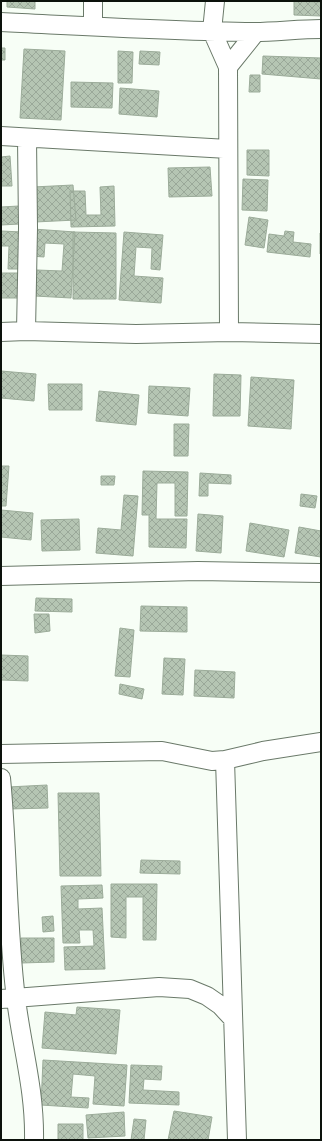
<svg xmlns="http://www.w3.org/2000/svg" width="322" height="1141" font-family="'Varela Round',sans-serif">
<defs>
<pattern id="building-cross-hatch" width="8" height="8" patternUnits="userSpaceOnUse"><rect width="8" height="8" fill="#b5c5b3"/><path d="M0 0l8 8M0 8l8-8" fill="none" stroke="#9aa899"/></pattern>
</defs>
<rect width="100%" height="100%" fill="#f7fef6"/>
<path fill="url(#building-cross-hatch)" stroke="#9cac9a" d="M7 1H35V9L7 7Z
M294 1 321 2V16L294 15Z
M1 48H5V60H1Z
M24 49 65 51 61 120 20 118Z
M118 51 133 52 132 83H118Z
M140 51 160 52 159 65 139 64Z
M263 56 321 58V79L262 74Z
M250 75H260V92H249Z
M71 82 113 83 112 108 71 107Z
M120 88 159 91 157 117 119 114Z
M247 150H269V176L247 175Z
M10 156 12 186H1V157Z
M210 167 212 196 169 197 168 168Z
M243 179 268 180 267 211 242 210Z
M73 185 76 220 35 222 33 187Z
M114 186 115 226 71 227 70 191H85L86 215H101L100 187Z
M19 206 20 224 1 225V207Z
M249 217 268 220 264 248 245 245Z
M33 229 75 232 71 298 35 296 37 270 62 271 64 244 45 243 44 257 31 256Z
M1 231 22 232 20 269H8L9 246H1Z
M285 231 294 232 293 242 311 244 310 257 267 252 269 234 284 236Z
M73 232 116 233V299H73Z
M124 232 163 235 160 270 151 269 152 248 136 247 134 276 163 278 161 303 119 300Z
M320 233H321V254H320Z
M1 273H22L23 298H1Z
M1 371 36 374 34 401 1 398Z
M214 374 241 375 240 416H213Z
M251 377 294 380 291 429 248 426Z
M48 384H82V410H49Z
M149 386 190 388 188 416 148 413Z
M99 391 139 395 136 425 96 421Z
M174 424H189L188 456H174Z
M1 466H9L6 506H1Z
M143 471 188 472 187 516H175V483H157L156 519H187L186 548 149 547V515H142Z
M200 473 231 475V484L208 483V496H199Z
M101 476H115L114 485H101Z
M301 494 317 496 315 508 300 506Z
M124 495 138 496 133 556 96 553 98 528 121 530Z
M1 510 33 513 31 540 1 537Z
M198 514 223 516 221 553 196 551Z
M79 519 80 550 42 551 41 520Z
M250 523 289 530 284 557 246 551Z
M299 527 321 531V557L295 553Z
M36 598 72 599V612L35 611Z
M141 606 187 607V632L140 631Z
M34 614H49L50 631 35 633Z
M120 628 134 630 130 677 115 676Z
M1 655 28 656V681L1 680Z
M164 658 185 659 183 695 162 694Z
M195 670 235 672 234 698 194 696Z
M120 684 144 689 142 699 119 694Z
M47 785 48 808 9 809 8 787Z
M58 793H99L101 876H60Z
M141 860 180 861V874L140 873Z
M111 884H157L156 940H143V897H126V938L111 937Z
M102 885 103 898 78 899V909L102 908 105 969 65 970 64 947 94 946 93 930H79L80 943H63L61 886Z
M53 916 54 931 43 932 42 917Z
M21 938H54V962L21 963Z
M77 1007 120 1010 116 1054 42 1048 45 1012 76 1015Z
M43 1060 127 1065 124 1106 93 1104 95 1076 73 1074 71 1097 89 1098 88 1108 41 1105Z
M131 1065 162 1066 161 1080 144 1079 143 1090 179 1092V1105L129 1103Z
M174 1111 212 1117 208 1140H168Z
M124 1112 125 1136 88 1138 86 1115Z
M134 1119 146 1120 144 1140H131Z
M58 1124H83V1140H58Z"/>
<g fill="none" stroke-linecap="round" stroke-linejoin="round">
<defs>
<path id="street" d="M215 1 212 31 228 67 229 332
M1 22C85 26 170 31 254 32 276 32 299 29 321 29
M93 26V1
M228 67 256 32
M1 136 228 149
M26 331 28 228 27 138
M1 332 26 331 136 334 229 332 321 334
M1 576 198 571 321 573
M1 754 162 751 212 761 225 760 263 751 321 742
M225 760 237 1140
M1 778C8 851 7 926 16 999 22 1048 35 1090 34 1140
M1 999 159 987 190 989 207 996 220 1005 233 1019"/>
</defs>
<use href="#street" stroke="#6a7969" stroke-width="20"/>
<use href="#street" stroke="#fff" stroke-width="18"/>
</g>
<rect width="322" height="1141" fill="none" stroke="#0c120c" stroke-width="4"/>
</svg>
